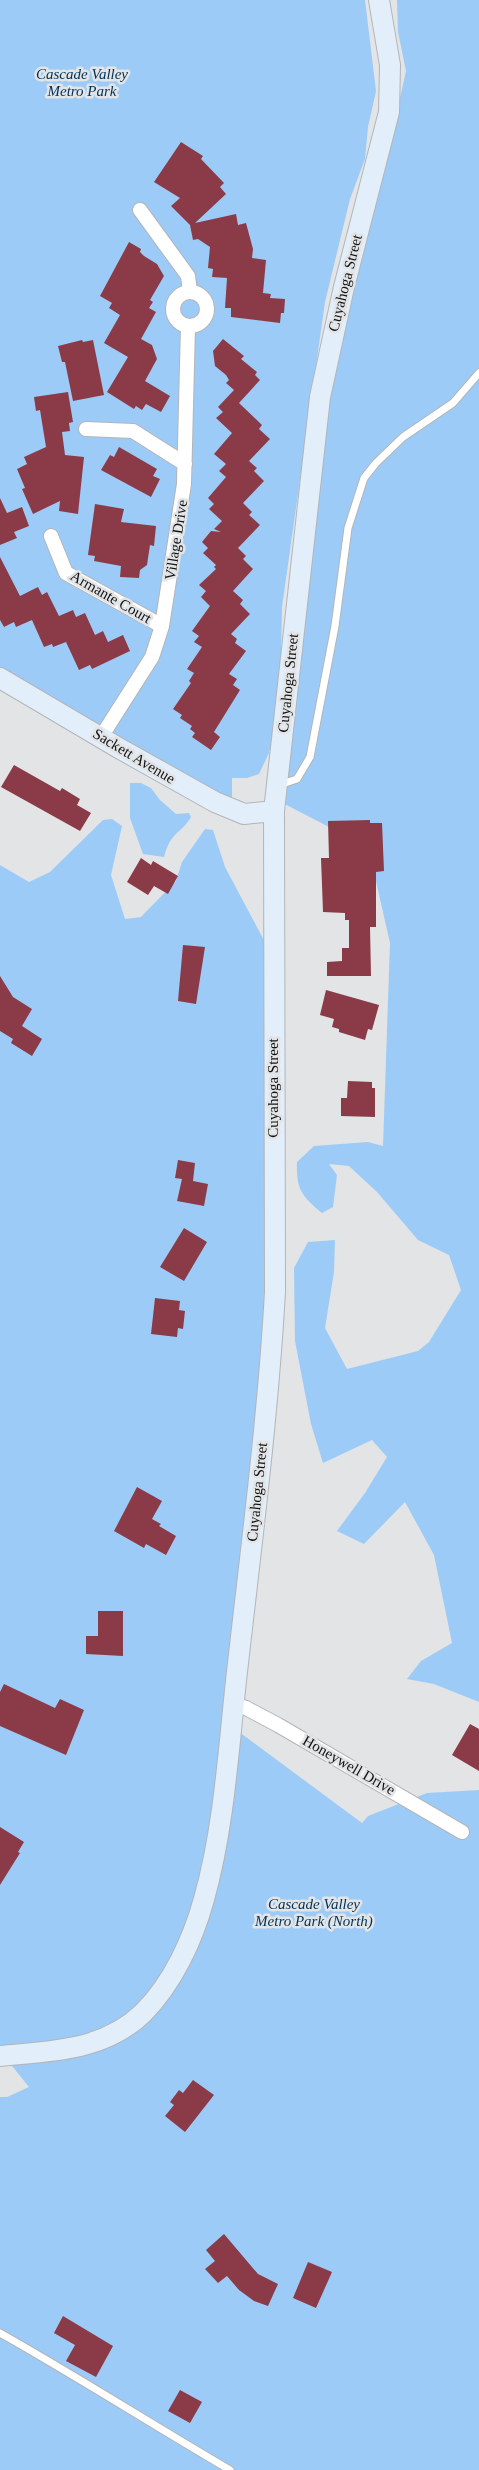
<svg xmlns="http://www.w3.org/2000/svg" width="479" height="2470" font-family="'Times New Roman',serif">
<rect width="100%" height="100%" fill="#e2e4e6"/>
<path fill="#9dcbf7" d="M0 0H365L376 91 368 127 365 159 350 199 325 302 282 607 281 657 272 740 269 753 259 774 247 778H232V809L0 678Z
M397 0H479V1702L434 1684 407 1679 421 1661 452 1643 434 1555 405 1502 364 1544 337 1531 365 1493 387 1457 372 1440 323 1463 311 1424 295 1341 294 1268 308 1242 335 1240 334 1272 325 1328 347 1369 418 1351 429 1342 461 1290 449 1255 418 1240 377 1192 349 1166 329 1164 337 1175 333 1207 322 1213C302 1196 296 1190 297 1162L314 1146 368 1142 383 1146 390 943 373 868 329 827 275 799 320 397 385 165 406 71 398 32Z
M130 783H141L151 788 160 800 176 814 189 813 191 817C180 835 171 831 164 857L143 854 130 818Z
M112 819 122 826 111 875 125 919 141 917 176 881 182 862 205 829 213 830 225 867 273 957 275 1292 231 1726 362 1823 368 1816 427 1793 479 1790V2470H0V2097H7L29 2087 4 2056H0V865L29 882 50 872 103 820Z"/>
<path fill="#8b3b47" d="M181 142 203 156 201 159 224 183 220 187 226 194 195 223 236 214 238 225 246 223 253 249 252 258 266 260 263 293 271 294 270 298 285 299 284 313H281L280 323 231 317V308H225L227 278 212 277 213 269 208 268 210 247 198 239 193 240 190 225 171 206 180 198 154 182Z
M129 242 141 249 140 252 144 256 157 264 164 276 150 300 153 302 149 308 156 312 141 339 152 345 157 359 145 381 170 396 161 412 146 404 142 410 136 406 134 409 107 392 128 357 104 343 120 315 109 308 112 303 100 296Z
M223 339 244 356 241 359 257 372 255 375 260 380 239 403 262 425 259 429 270 439 249 461 257 468 254 471 264 481 243 503 252 512 249 515 260 525 238 548 246 556 243 559 253 569 233 591 243 600 240 604 250 614 231 634 237 639 235 643 246 651 229 674 237 679 233 685 240 690 214 732 220 737 211 750 192 737 195 733 190 729 192 726 180 718 182 715 173 709 191 683 189 681 194 673 187 669 202 647 194 642 199 636 192 631 210 606 201 597 206 591 199 585 216 569 214 567 216 565 203 553 208 548 202 542 211 531 221 532 214 529 222 521 209 509 214 504 208 498 226 477 219 471 226 464 214 454 232 433 216 418 223 412 218 407 234 390 226 383 229 380 226 375 215 366 213 351Z
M82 340 83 342 93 340 104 395 73 401 65 362H62L58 346Z
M68 392 73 422 69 423 70 431 62 432 65 455 84 457 78 514 59 511 60 501 33 514 22 489 25 488 17 469 27 464 24 457 46 447 40 410 36 411 34 397Z
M119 447 157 469 153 476 160 479 151 497 101 470 110 455 114 457Z
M0 498 7 513 22 507 29 526 14 532 17 538 0 545Z
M95 504 124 509 121 522 156 526 154 546 150 545 147 565 140 570 139 578 120 577 121 566 94 561 95 556 88 555Z
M0 557 20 596 38 587 42 595 47 592 59 616 73 610 76 617 85 613 95 635 103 631 108 642 123 635 130 651 92 669 90 665 79 670 66 642 53 647 52 644 44 647 32 620 16 627 14 622 4 627 0 620Z
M14 765 60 791 62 788 80 799 77 805 91 813 80 831 1 787Z
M370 820V823H382L384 871 376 872V927H370L371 976H327V962L342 961V948H349V920H345V913L323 912 321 858H329L328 821Z
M141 858 151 865 153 861 178 876 168 894 154 886 148 895 127 882Z
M183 945 205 947 196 1004 178 1001Z
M0 976 13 997 32 1009 22 1026 42 1039 32 1056 11 1043 13 1039 0 1031Z
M326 990 379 1005 372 1030 368 1029 365 1040 339 1032V1029L332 1027 334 1019 320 1015Z
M348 1081 372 1082V1088H375V1117L341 1116V1098H347Z
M178 1160 195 1163 193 1181 208 1184 204 1206 177 1201 182 1179 175 1178Z
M184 1228 207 1242 184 1281 160 1267Z
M155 1298 180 1301 179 1310 185 1311 183 1329 178 1328 177 1337 151 1334Z
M137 1487 162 1501 152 1519 161 1524 159 1526 176 1536 166 1555 146 1544 144 1548 114 1531Z
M98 1611H123V1656L86 1654V1636H98Z
M4 1684 55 1708 60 1699 84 1710 66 1755 0 1726V1692Z
M470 1724 479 1729V1771L452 1755Z
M0 1827 24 1842 18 1852 20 1853 0 1885Z
M193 2080 214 2095 185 2132 165 2116 174 2105 170 2102 179 2090 183 2093Z
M224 2234 258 2274 278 2284 268 2306 254 2301 239 2290 227 2276 218 2283 205 2269 215 2261 206 2250Z
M308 2262 332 2272 316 2308 293 2298Z
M63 2316 113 2346 96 2377 66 2361 75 2345 54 2333Z
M180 2390 202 2402 190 2423 168 2411Z"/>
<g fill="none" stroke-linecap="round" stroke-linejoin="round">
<defs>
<path id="lane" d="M279 785 297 779 310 757 335 626 348 528 364 478 376 463 403 437 453 403 479 373
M0 2333C78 2377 153 2425 230 2470"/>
<path id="street" d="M140 210 188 276 190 292
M173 309a17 17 0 1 1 34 0a17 17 0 1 1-34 0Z
M86 429 133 431 185 464
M51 536 66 573 162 626
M101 737 152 657 162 626 184 484 188 326
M233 1704 246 1708 278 1725 462 1832"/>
<path id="secondary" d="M0 678 117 747 215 802 244 814 274 811
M0 2056C51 2051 104 2051 143 2013 173 1983 193 1939 204 1899 225 1825 229 1740 238 1663 252 1540 268 1416 275 1292L274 811 320 397 344 287 389 112 390 65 379 0"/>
</defs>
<use href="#lane" stroke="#b3b5b7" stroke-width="9"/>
<use href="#street" stroke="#b3b5b7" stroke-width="16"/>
<use href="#secondary" stroke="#b3b5b7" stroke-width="22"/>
<use href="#lane" stroke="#fff" stroke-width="7"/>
<use href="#street" stroke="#fff" stroke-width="14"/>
<use href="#secondary" stroke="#e2eefa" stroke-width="20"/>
</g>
<g text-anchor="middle" stroke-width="5" stroke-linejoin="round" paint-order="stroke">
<g font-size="15" font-style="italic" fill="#003157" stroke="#e2e4e6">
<text x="82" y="79">Cascade Valley<tspan x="82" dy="17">Metro Park</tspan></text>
<text x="314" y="1909">Cascade Valley<tspan x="314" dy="17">Metro Park (North)</tspan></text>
</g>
<g font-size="15" fill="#111213" stroke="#e2e4e6">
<text transform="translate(345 283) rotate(-76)" y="5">Cuyahoga Street</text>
<text transform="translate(176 540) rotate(-81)" y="5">Village Drive</text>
<text transform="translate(111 597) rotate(30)" y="5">Armante Court</text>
<text transform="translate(288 683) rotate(-84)" y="5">Cuyahoga Street</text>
<text transform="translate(134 756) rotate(31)" y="5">Sackett Avenue</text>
<text transform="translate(273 1088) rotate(-90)" y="5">Cuyahoga Street</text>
<text transform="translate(257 1492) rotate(-84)" y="5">Cuyahoga Street</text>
<text transform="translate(349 1765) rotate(30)" y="5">Honeywell Drive</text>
</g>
</g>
</svg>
